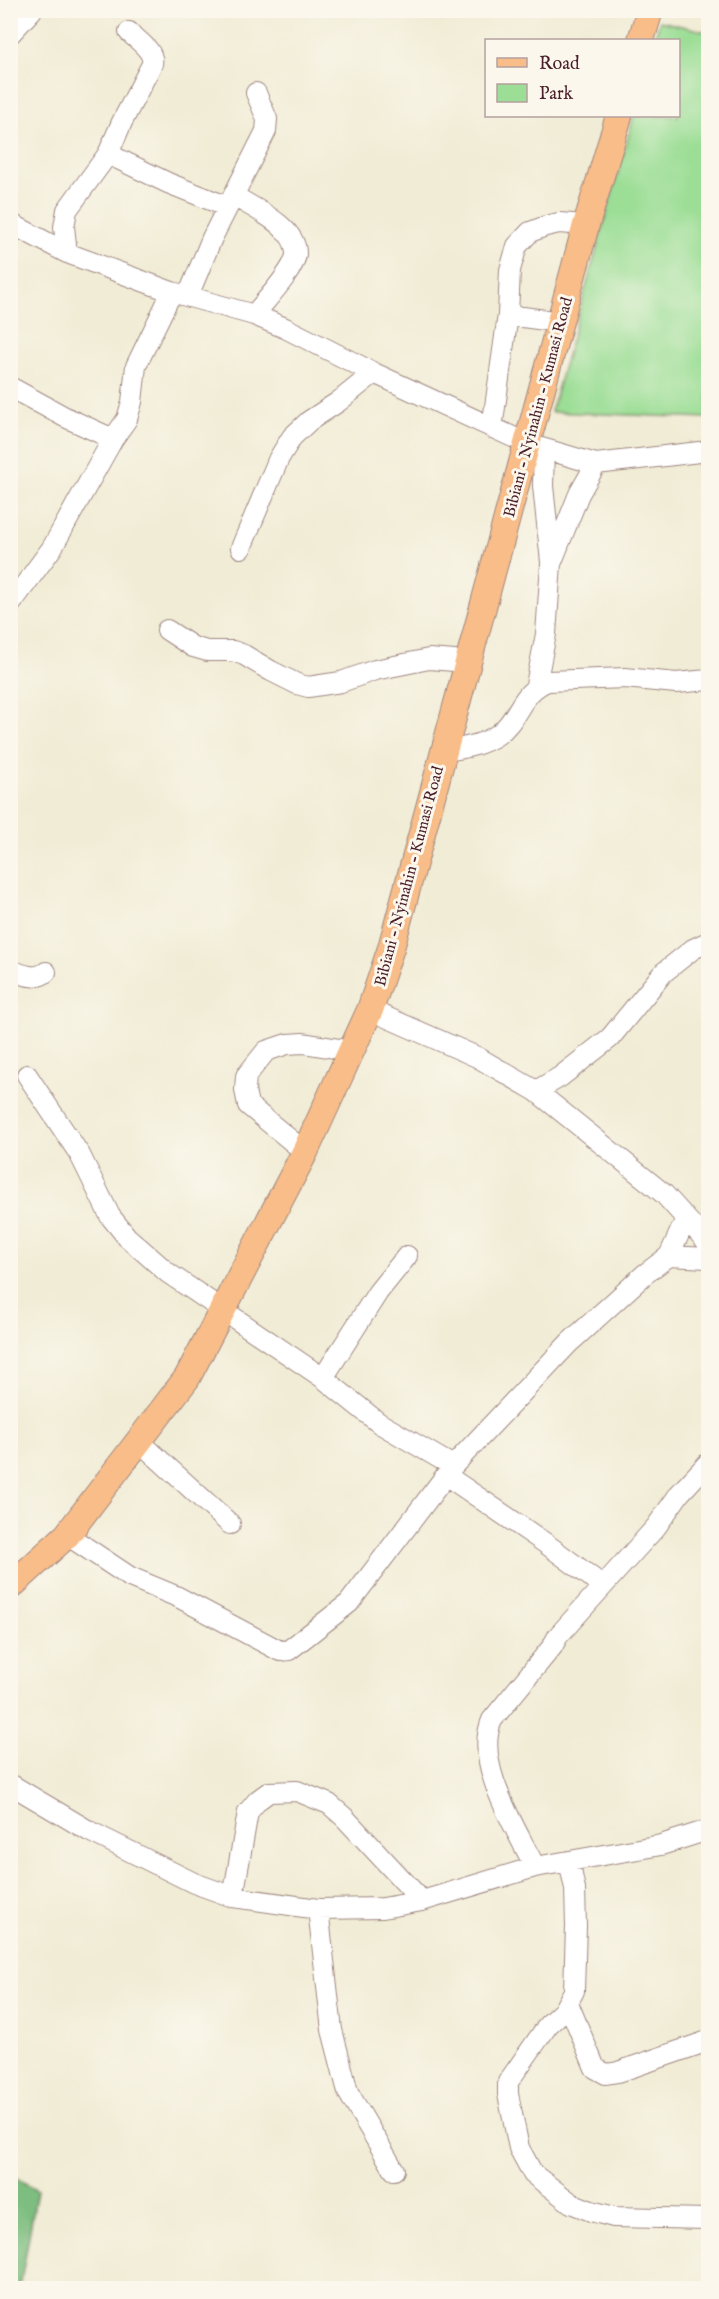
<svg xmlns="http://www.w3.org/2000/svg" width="719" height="2299" font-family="'IM FELL English',serif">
<rect width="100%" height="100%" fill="#fbf7ec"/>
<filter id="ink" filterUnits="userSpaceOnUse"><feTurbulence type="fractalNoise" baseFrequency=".0167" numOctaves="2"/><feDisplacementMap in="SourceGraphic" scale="12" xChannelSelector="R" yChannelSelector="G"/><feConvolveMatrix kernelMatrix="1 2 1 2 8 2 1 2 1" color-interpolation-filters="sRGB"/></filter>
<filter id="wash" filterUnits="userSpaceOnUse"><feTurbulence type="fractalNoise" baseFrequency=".008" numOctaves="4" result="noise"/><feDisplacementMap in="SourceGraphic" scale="24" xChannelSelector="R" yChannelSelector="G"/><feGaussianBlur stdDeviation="1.35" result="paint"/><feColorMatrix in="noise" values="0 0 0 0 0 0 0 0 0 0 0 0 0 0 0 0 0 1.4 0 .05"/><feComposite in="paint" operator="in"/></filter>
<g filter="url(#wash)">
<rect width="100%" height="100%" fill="#f1ecd5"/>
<path fill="#9cde96" stroke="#737e60" stroke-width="1.5" d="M660 21 708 32V418L551 412 634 116H678V40H654Z"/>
<path fill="#7dbd7f" stroke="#646e55" stroke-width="1.5" d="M11 2175 37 2190 20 2288H11Z"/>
</g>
<g filter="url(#ink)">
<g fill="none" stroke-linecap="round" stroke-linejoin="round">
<defs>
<path id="minor" d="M10 34 32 10
M108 154 168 183 228 207
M234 196C253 208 297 227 296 254 295 270 264 302 254 315
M10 223 67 253 172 292 254 315 285 328 374 373 528 444 596 464 708 451
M67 253 64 227 67 210 108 154 122 122 152 64C155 51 138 41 129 32
M188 296 212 238 266 131 267 119 256 93
M508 315 560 322
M10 387 65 417 113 439
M492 428 508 315 510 270 517 246 530 232 546 226 559 223 586 225
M544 449 543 486 551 562
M241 548 279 458 292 437 309 421 338 402 374 373
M10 605 52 548 113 439 127 419 132 402 136 366 172 292
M167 630 193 647 207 651H233L244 655 271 671 297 684 308 687 341 682 375 670 429 659 467 662
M536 685 546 634 551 564 579 494 596 464
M443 752C461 748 481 746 497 735 520 719 519 692 548 681L625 678 676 683 708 680
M10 970C23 974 35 981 46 972
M370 1010 477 1057 536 1091 664 1194 708 1243
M27 1075 80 1155 110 1216 127 1237 168 1273 323 1378 379 1423 453 1466
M536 1091 560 1077 610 1038 663 973 693 949 708 942
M305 1152 248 1105 245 1090 246 1076 266 1051 287 1044 303 1043 352 1051
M669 1256 708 1258
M323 1378 378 1292 407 1256
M140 1442 230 1524
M447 1476 545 1543 602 1585
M67 1535 130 1577 178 1597 280 1651 289 1650 349 1603 453 1466 569 1343 645 1274 669 1256 686 1219
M10 1784 89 1831 194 1883 233 1897 318 1909 383 1908 422 1901 535 1867 661 1845 708 1830
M569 1861 575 1889 576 1926 574 1991 563 2011 548 2025 508 2082V2094L519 2148 533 2174 571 2203 591 2211 614 2217 708 2219
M535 1867C516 1828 473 1763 492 1720L552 1647 558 1636 656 1527 680 1493 708 1463
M233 1897 248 1812 258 1800 269 1792 297 1791 329 1804 344 1817 422 1901
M318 1909 332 2030 348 2092 394 2170
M568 2003 595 2068 606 2074 618 2072 708 2041"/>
<path id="major" d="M641 40 650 10
M10 1587 67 1535 187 1378 305 1152 370 1010 391 948 586 225 619 116"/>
</defs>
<use href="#minor" stroke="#9e8680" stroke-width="22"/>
<use href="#major" stroke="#9e8680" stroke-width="28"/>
<use href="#minor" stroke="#fff" stroke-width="20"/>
<use href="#major" stroke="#f8bd88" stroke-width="26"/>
</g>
</g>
<g text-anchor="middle" stroke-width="6" stroke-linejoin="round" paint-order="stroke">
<g font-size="16" fill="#4a1f2b" stroke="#fbf7ec">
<text transform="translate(537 407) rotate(-75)" y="6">Bibiani - Nyinahin - Kumasi Road</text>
<text transform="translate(408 876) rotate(-75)" y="6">Bibiani - Nyinahin - Kumasi Road</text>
</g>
</g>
<rect width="719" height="2299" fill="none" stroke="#fbf7ec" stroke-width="36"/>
<rect x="485" y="39" width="195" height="78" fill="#fbf7ec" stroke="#b4a19f" stroke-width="1.5"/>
<rect x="497" y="58" width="30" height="9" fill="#f8bd88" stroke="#b4a19f" stroke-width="1.5"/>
<text x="539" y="69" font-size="18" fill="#4a1f2b">Road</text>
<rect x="497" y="84" width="30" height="18" fill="#9cde96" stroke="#b4a19f" stroke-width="1.5"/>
<text x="539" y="99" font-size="18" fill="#4a1f2b">Park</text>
</svg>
